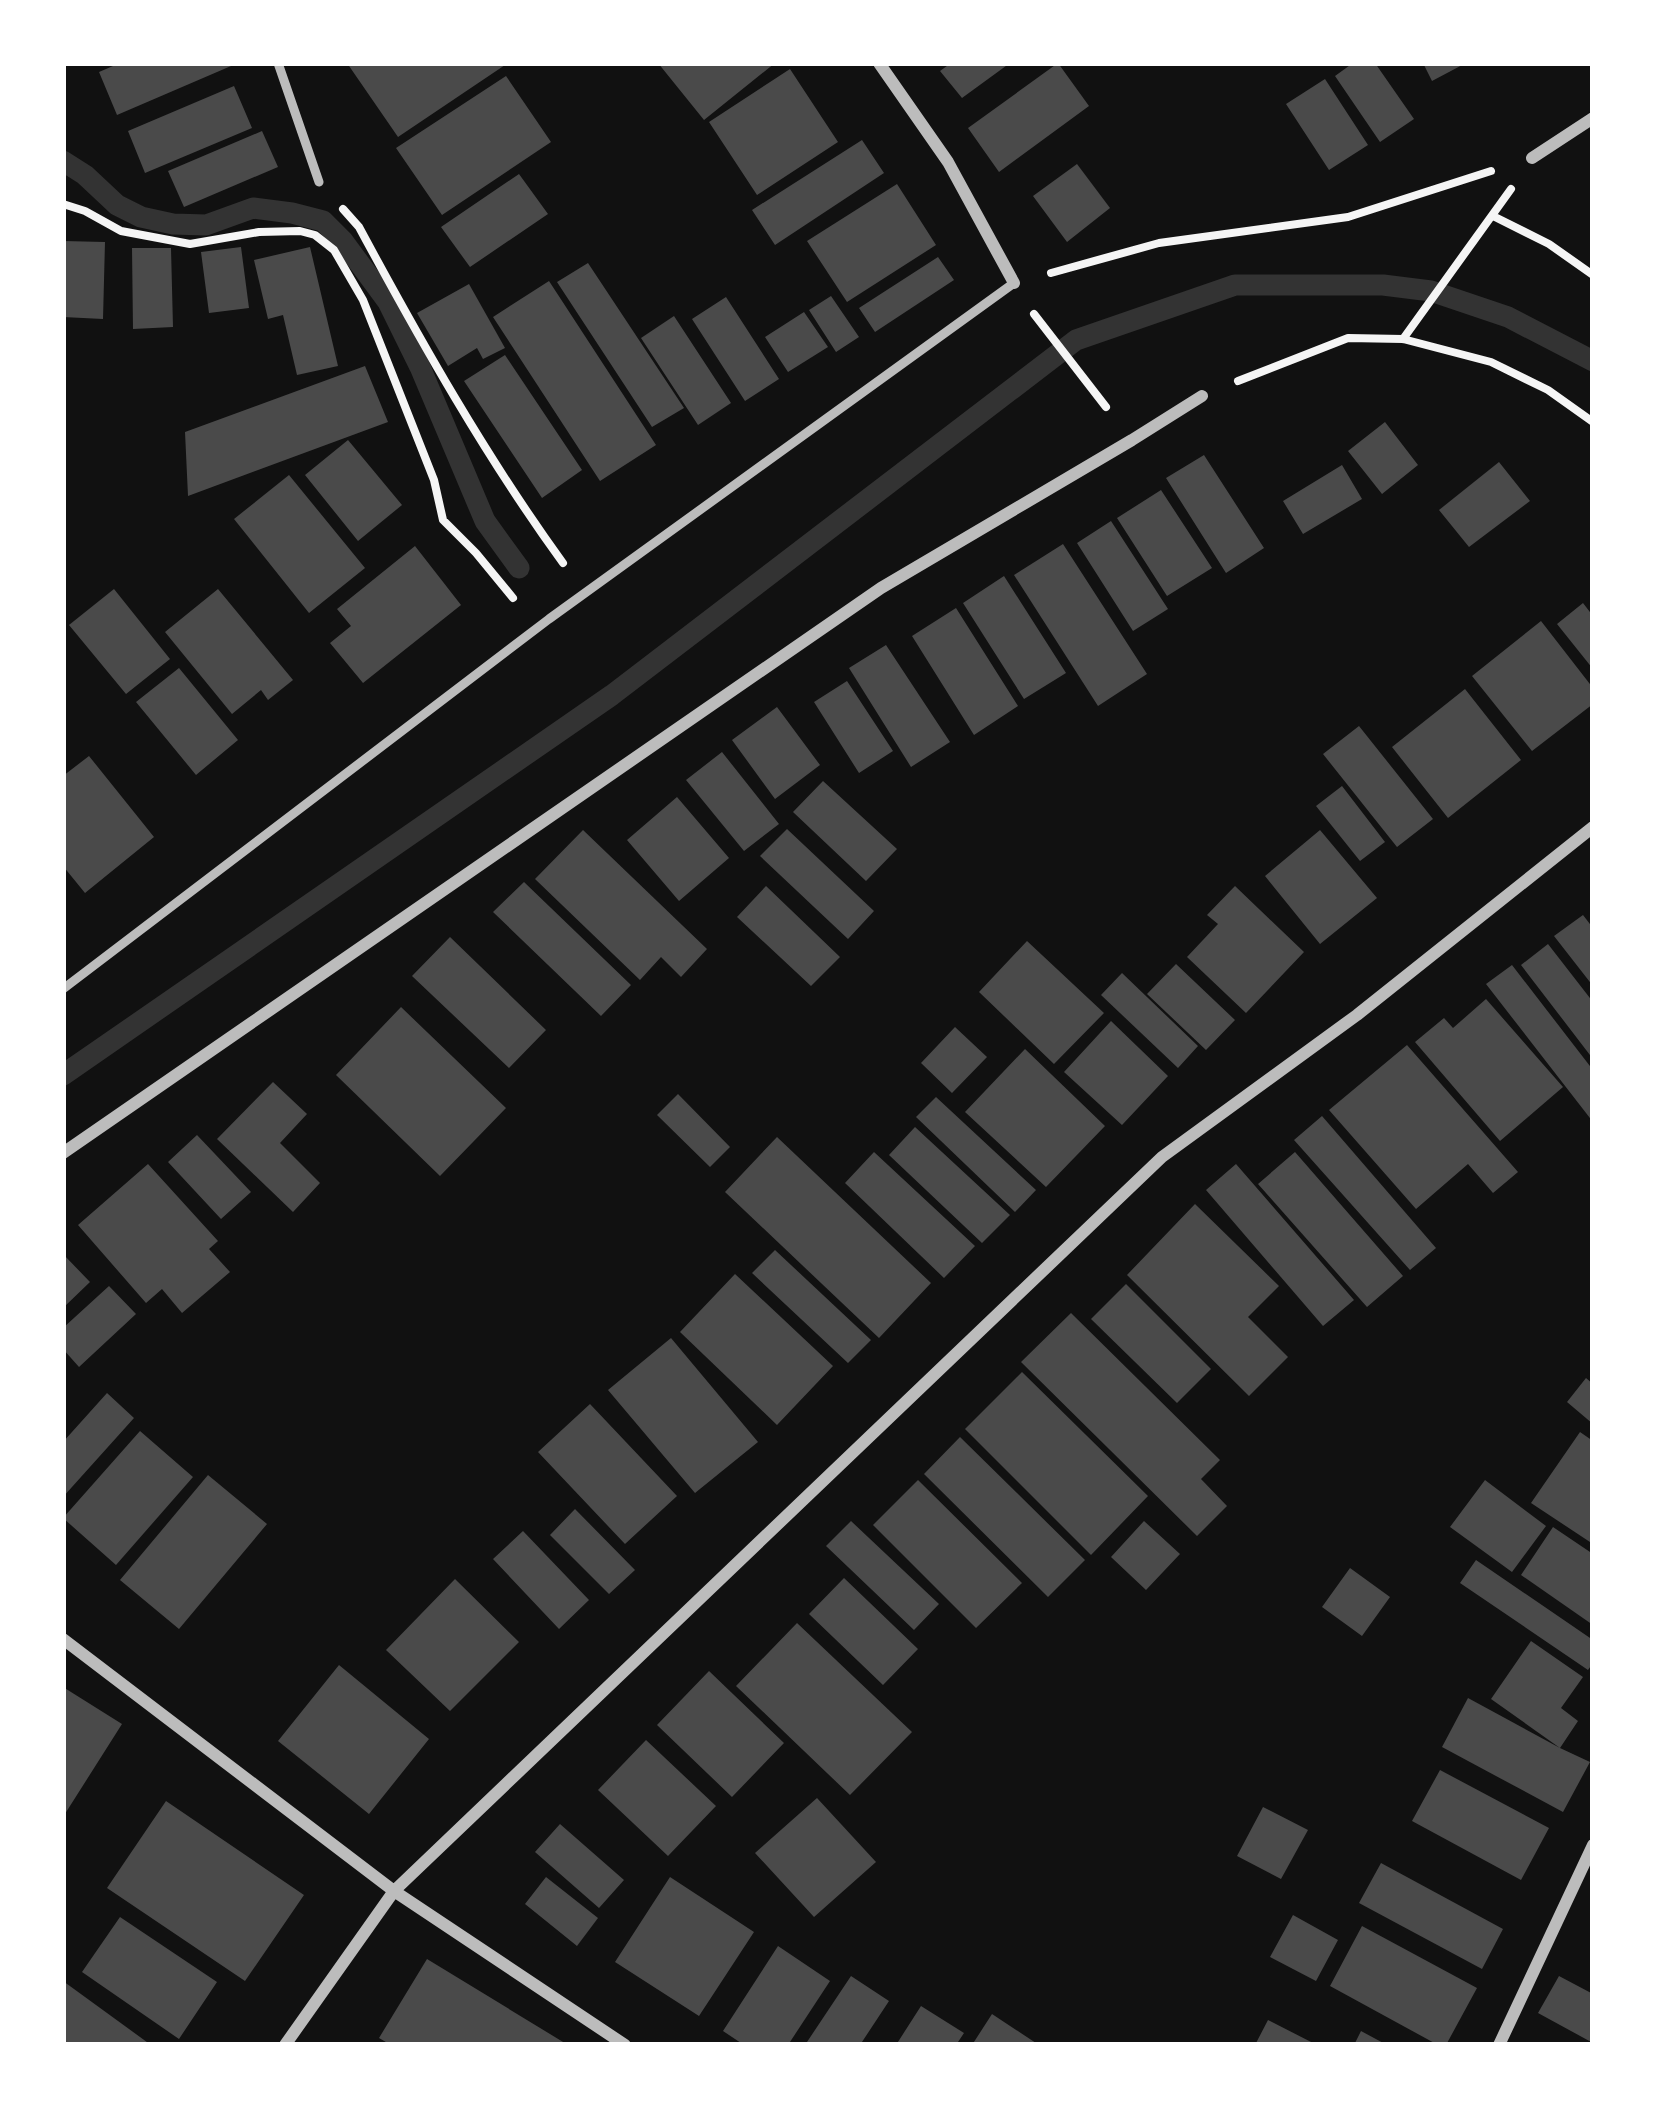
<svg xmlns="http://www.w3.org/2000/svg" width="1656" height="2108" font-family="Quicksand,sans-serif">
<rect width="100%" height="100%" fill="#111"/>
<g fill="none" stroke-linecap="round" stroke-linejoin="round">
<path stroke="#333" stroke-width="21" d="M63 161 85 175 117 205 141 217 173 224 206 225 253 208 292 213 323 221 343 241 388 302 420 367 485 521 519 568
M63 1075 612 695 1076 340 1235 285H1383L1431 291 1508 317 1593 361"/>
</g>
<path fill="#4a4a4a" d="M120 63H238L117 115 99 72Z
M347 63H508L398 137Z
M658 63H775L704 120Z
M951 63H1010L962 98 940 71Z
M1058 63 1089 106 999 172 968 128Z
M1353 63H1375L1414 119 1380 142 1335 76Z
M1423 63H1466L1432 81Z
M790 69 838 142 757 195 709 122Z
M506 76 551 142 442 215 396 148Z
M1325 79 1368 145 1329 170 1286 104Z
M234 86 252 128 145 173 128 131Z
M262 131 278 167 184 207 168 171Z
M862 140 884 173 775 245 752 210Z
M1077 164 1110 208 1067 242 1033 196Z
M519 174 548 214 470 267 441 227Z
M897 184 936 245 847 302 807 241Z
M63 241 105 242 103 319 63 317Z
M241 247 249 308 209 313 201 252Z
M310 247 338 366 297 375 283 315 268 319 254 260Z
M132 248H171L173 327 133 329Z
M938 257 954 280 875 332 859 308Z
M588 263 684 408 652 427 557 282Z
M549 281 656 445 600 481 493 317Z
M469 284 505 348 483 359 477 348 448 366 417 313Z
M831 296 859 337 836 352 809 310Z
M726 297 779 379 745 401 692 319Z
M804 312 828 347 788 372 765 337Z
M674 316 731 403 698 425 641 338Z
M505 355 582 470 542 498 464 381Z
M365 366 388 422 188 496 185 432Z
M1385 422 1418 465 1382 494 1348 451Z
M348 440 402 505 358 541 305 475Z
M1204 455 1264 548 1226 573 1166 478Z
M1499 462 1530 501 1469 547 1439 510Z
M1342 465 1362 499 1303 534 1283 501Z
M289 475 365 568 309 613 234 519Z
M1161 490 1212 568 1167 596 1117 518Z
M1111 521 1168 609 1133 631 1077 543Z
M1063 544 1147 674 1098 706 1014 575Z
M415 546 461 605 363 683 330 643 351 626 337 609Z
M1004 576 1066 673 1024 699 963 603Z
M114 589 170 659 126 694 69 625Z
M218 589 293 680 268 700 261 690 232 714 165 632Z
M1583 603 1593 616V669L1557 624Z
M956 608 1018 706 974 735 912 636Z
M1541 621 1593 688V704L1532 751 1472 676Z
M886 645 950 742 911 767 849 668Z
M179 668 238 740 196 775 136 702Z
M847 681 893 751 859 773 814 702Z
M1465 689 1521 760 1448 818 1392 747Z
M777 707 820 765 775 799 732 740Z
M1359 726 1433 819 1397 847 1323 754Z
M722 752 779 824 744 851 686 780Z
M89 756 154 837 85 893 63 866V776Z
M823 781 897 849 866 881 793 812Z
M1342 786 1385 842 1360 861 1316 806Z
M677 797 729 858 679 901 627 840Z
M787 829 874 911 848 939 760 856Z
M583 830 707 949 681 977 661 957 640 980 535 879Z
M1320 830 1377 898 1320 944 1265 876Z
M524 882 631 985 601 1016 493 912Z
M766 886 840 957 811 986 737 917Z
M1235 886 1304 952 1246 1013 1187 957 1218 924 1207 915Z
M1583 915 1593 928V986L1554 936Z
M450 937 546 1030 509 1068 412 976Z
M1027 941 1104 1013 1054 1064 979 992Z
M1548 944 1593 1002V1059L1521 965Z
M1176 964 1235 1020 1206 1050 1147 994Z
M1512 965 1593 1070V1122L1486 984Z
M1122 973 1198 1046 1178 1068 1101 995Z
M1486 999 1563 1087 1500 1141 1415 1042 1444 1018 1453 1028Z
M401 1007 506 1108 440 1176 336 1075Z
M1111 1021 1168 1076 1122 1125 1064 1072Z
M955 1027 987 1057 952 1093 921 1063Z
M1407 1045 1518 1172 1493 1193 1468 1164 1416 1209 1329 1110Z
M1025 1049 1105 1126 1046 1187 965 1112Z
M273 1082 307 1114 280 1143 320 1183 293 1212 217 1139Z
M678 1094 730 1147 710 1167 657 1115Z
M936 1097 1036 1190 1015 1212 916 1117Z
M1322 1116 1436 1248 1410 1270 1294 1140Z
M915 1127 1010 1215 982 1243 889 1155Z
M197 1135 251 1192 221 1219 168 1162Z
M777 1137 931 1283 879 1338 725 1192Z
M874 1152 975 1246 944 1278 845 1183Z
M1295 1152 1403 1276 1367 1307 1258 1184Z
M148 1164 218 1241 209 1249 230 1272 182 1313 162 1289 146 1303 78 1225Z
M1236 1164 1354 1300 1323 1326 1206 1190Z
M1195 1204 1279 1286 1248 1317 1288 1357 1249 1396 1127 1275Z
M775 1250 871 1340 848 1363 752 1273Z
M63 1254 90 1282 63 1308Z
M735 1274 833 1366 777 1425 680 1332Z
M1126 1284 1211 1369 1177 1403 1091 1319Z
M109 1286 136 1314 79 1367 63 1349V1328Z
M1071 1313 1220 1460 1201 1479 1227 1506 1197 1536 1021 1362Z
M671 1338 758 1442 695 1493 608 1390Z
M1022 1372 1148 1496 1091 1555 965 1429Z
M1586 1378 1593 1384V1424L1567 1402Z
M107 1393 134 1418 63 1497V1442Z
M590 1404 677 1496 625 1544 538 1452Z
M140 1431 193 1477 116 1565 63 1518Z
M1580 1432 1593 1441V1544L1531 1503Z
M960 1437 1085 1560 1048 1597 924 1474Z
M208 1475 267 1524 179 1629 120 1580Z
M918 1480 1022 1583 976 1628 873 1525Z
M1485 1480 1546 1526 1512 1572 1450 1527Z
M575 1509 635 1570 609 1594 550 1535Z
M851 1521 939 1604 914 1630 826 1546Z
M1144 1521 1180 1554 1146 1590 1111 1557Z
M1553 1527 1593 1554V1625L1521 1575Z
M523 1531 589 1600 559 1629 493 1559Z
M1476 1560 1593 1640V1663L1588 1670 1460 1583Z
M1350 1568 1390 1597 1362 1636 1322 1607Z
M844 1578 918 1649 883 1685 809 1614Z
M455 1579 519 1642 450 1711 386 1650Z
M797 1623 912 1732 850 1795 736 1686Z
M1531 1641 1583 1677 1561 1708 1578 1721 1560 1748 1590 1762 1563 1812 1442 1747 1468 1698 1560 1748 1491 1699Z
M339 1665 429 1739 369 1814 278 1741Z
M709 1671 784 1743 732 1797 657 1725Z
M63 1687 122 1724 63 1817Z
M646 1740 716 1806 668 1856 598 1790Z
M1440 1770 1549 1828 1521 1880 1412 1821Z
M817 1798 876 1862 814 1917 755 1853Z
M166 1801 304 1895 245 1981 107 1888Z
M1263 1807 1308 1830 1281 1879 1237 1856Z
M560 1824 624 1880 599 1908 535 1852Z
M1381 1863 1503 1929 1482 1969 1359 1903Z
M546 1877 598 1918 577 1946 525 1904Z
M670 1877 754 1932 699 2016 615 1962Z
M1293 1915 1338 1940 1316 1981 1270 1957Z
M120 1917 217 1982 179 2039 82 1972Z
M1362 1926 1477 1988 1446 2045H1438L1330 1986Z
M778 1946 830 1981 788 2045H744L723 2031Z
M427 1959 568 2045H391L379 2038Z
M851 1976 889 2001 860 2045H805Z
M1559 1976 1593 1994V2043L1538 2013Z
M63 1981 151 2045H63Z
M921 2006 964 2033 956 2045H896Z
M992 2014 1039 2045H972Z
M1268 2020 1317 2045H1255Z
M1361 2031 1387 2045H1354Z"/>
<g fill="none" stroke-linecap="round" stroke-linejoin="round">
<path stroke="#f5f5f5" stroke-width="8" d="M63 204 85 211 121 231 190 244 259 232 300 231 315 235 334 250 363 300 434 480 443 520 476 553 513 598
M343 209 359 227C421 342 486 457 563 563
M1493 216 1549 244 1593 275
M1051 273 1159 243 1348 217 1491 171
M1034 314 1106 407
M1403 339 1511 189
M1238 381 1348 338 1403 339 1491 362 1548 390 1593 422"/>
<path stroke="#bcbcbc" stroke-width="9" d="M278 63 319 182
M63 989 549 619 1014 283"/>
<path stroke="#bcbcbc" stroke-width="12" d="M879 63 948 162 1014 283
M1532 158 1593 118
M63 1153 881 588 1132 440 1202 396
M63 1639 394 1891 625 2045
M285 2045 394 1891 1162 1157 1357 1015 1593 827
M1499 2045 1593 1845"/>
</g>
<rect width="1656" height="2108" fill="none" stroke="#ffffff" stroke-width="132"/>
</svg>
